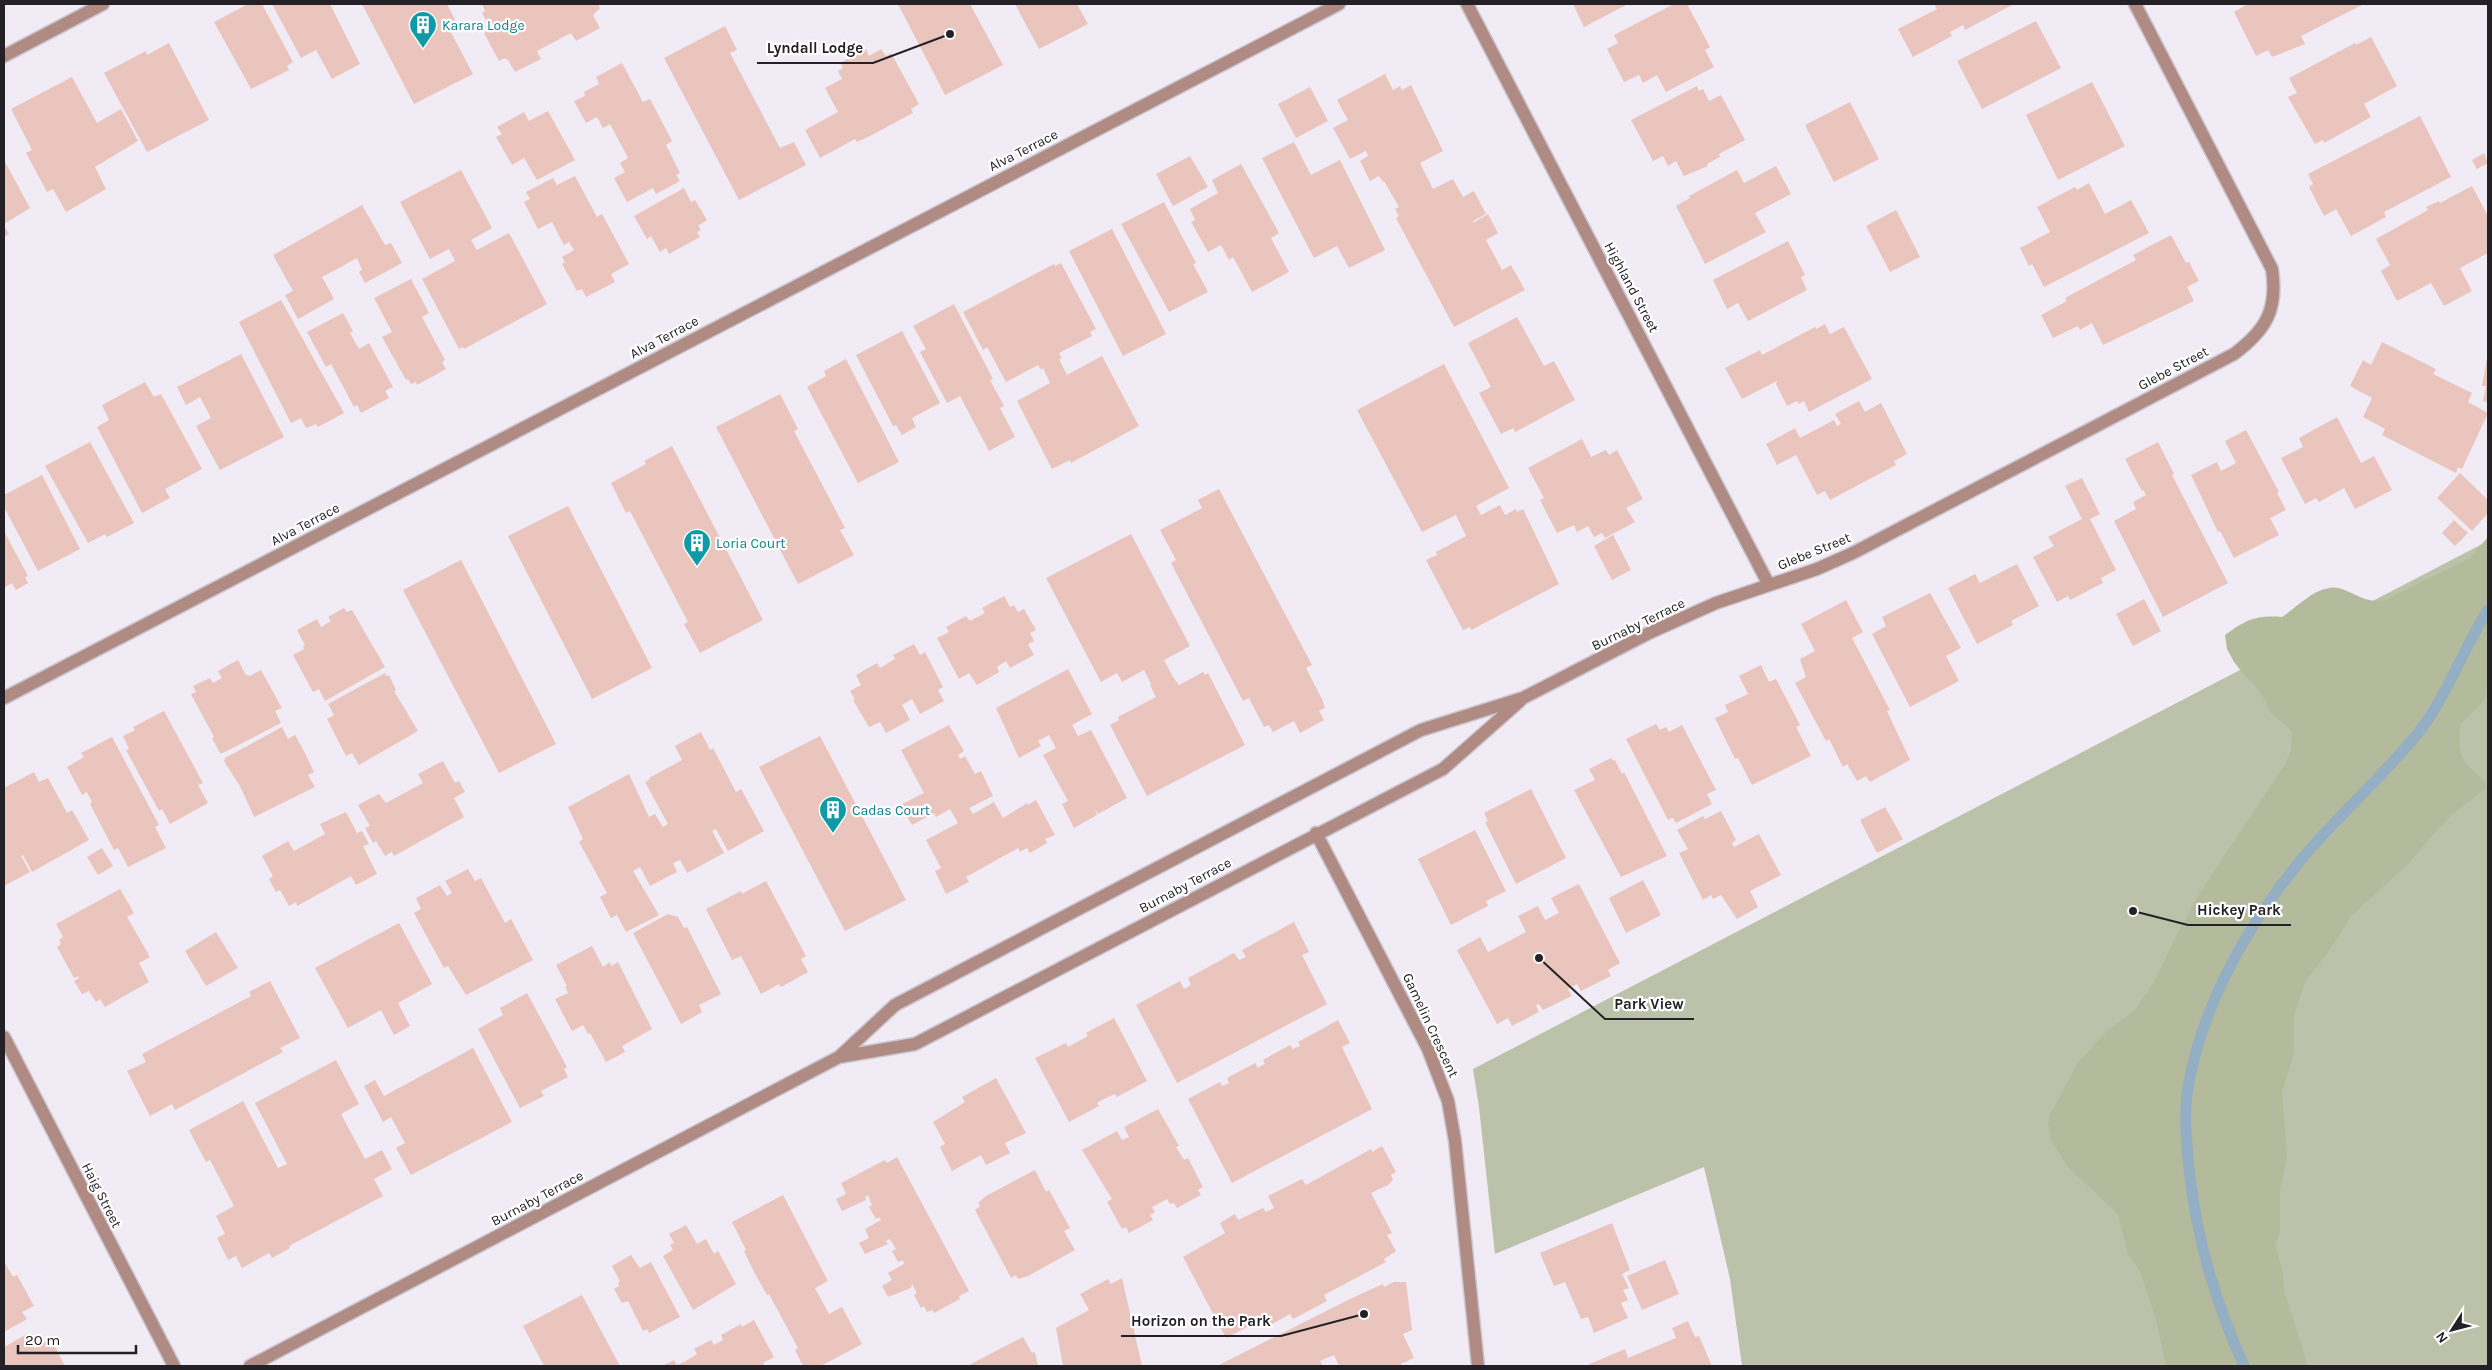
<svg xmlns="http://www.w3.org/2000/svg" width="2492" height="1370" font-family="Karla,sans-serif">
<rect width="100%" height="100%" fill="#f1ebf5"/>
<path fill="#bcc1a9" d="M2488 541V1366H1742L1730 1279 1704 1167 1495 1254 1479 1107 1473 1069Z"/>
<path fill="#b4ba9c" d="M2488 537V691L2483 701 2460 725C2457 767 2465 758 2488 787L2450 816 2407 865 2351 916 2331 948 2305 982 2294 1016V1053L2282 1092 2287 1157 2280 1191V1232L2275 1246 2283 1271 2284 1290 2308 1366H2166L2156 1319 2140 1271 2128 1254 2118 1214 2068 1167 2051 1140 2048 1124 2050 1115 2079 1061 2106 1032 2135 1010 2156 979 2173 942 2200 893 2285 764 2291 750 2292 731 2269 711 2266 701 2254 684 2245 676 2234 662 2227 649 2225 635C2246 620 2255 615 2282 617 2297 607 2311 591 2329 588 2346 584 2363 606 2385 600L2470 558Z"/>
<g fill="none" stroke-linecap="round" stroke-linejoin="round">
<path stroke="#94afc4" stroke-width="11" d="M2244 1366C2215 1302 2196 1238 2189 1168 2186 1138 2183 1107 2190 1077 2206 998 2250 922 2301 860 2337 816 2382 778 2418 733 2447 696 2463 649 2488 610"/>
</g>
<path fill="#eac5be" d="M248 4H262L293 62 287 66 289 70 251 89 214 22Z
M272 4H330L360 64 332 79 316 50 301 58Z
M362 4H447L455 20 447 25 473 74 414 104Z
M482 4H598L600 8 593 15 600 28 576 41 571 33 537 51 541 59 515 72 508 60 505 58 499 61 484 33 491 30 482 13 485 11Z
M898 4H970L1003 65 945 95Z
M1015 4H1077L1088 24 1039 49Z
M1573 4H1628L1584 27Z
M1674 4H1687L1710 47 1705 50 1714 67 1666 92 1657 75 1643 83 1639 75 1624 82 1607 49 1618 43 1614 35Z
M1934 4H2014L1965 30 1963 25 1950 32 1952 36 1913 57 1898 29 1937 9Z
M2248 4H2364L2301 36 2305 44 2272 57 2268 50 2256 56 2234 12Z
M2036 21 2061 68 1982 109 1957 61Z
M725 26 737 50 730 53 780 148 794 142 806 165 739 200 664 58Z
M2371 37 2397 86 2364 104 2371 117 2324 143 2323 140 2315 144 2288 97 2297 93 2289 78 2355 43 2356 45Z
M169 43 209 120 147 152 104 73 146 51 147 55Z
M866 49 869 56 881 49 886 56 891 53 919 104 911 109 913 113 870 136 857 142 855 139 820 158 805 130 838 112 825 88 842 79 838 71 843 68 840 63Z
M622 63 643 102 650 99 672 141 666 145 680 173 676 175 680 181 656 194 653 188 627 202 614 178 625 172 620 163 628 158 610 124 603 128 597 117 586 123 574 101 585 96 584 92 599 84 596 77Z
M1385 74 1393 90 1400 86 1402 90 1411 85 1443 151 1420 163 1433 189 1453 179 1463 197 1474 191 1486 214 1473 221V223L1488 214 1498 233 1486 240 1502 270 1511 265 1525 290 1454 327 1396 218 1399 216 1395 209 1399 207 1384 181 1383 182 1379 176 1370 181 1360 161 1368 156 1366 151 1350 159 1333 128 1348 120 1337 100Z
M72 77 97 123 121 109 138 141 95 167 106 189 66 212 53 189 47 192 26 153 32 150 11 109Z
M2092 82 2125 146 2058 180 2026 115Z
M1697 86 1699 91 1703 89 1709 101 1721 95 1745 140 1719 154 1720 157 1707 164 1708 166 1684 176 1676 161 1668 166 1663 156 1653 161 1631 120Z
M1310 87 1328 121 1296 138 1278 104Z
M1850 102 1879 159 1834 182 1805 125Z
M548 111 575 160 537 180 524 158 512 165 496 137 502 134 497 127 524 112 529 121Z
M2420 116 2451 177 2384 212 2386 217 2351 236 2336 209 2324 216 2309 187 2313 184 2308 174Z
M1294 142 1311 175 1340 160 1385 250 1349 268 1337 246 1314 258 1262 158Z
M2484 153 2488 163 2477 169 2472 160Z
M1190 156 1208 187 1173 206 1156 174Z
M4 160 30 208 4 224Z
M1241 164 1279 233 1271 238 1289 272 1252 292 1233 257 1229 260 1221 245 1208 252 1191 222 1195 220 1190 209 1218 193 1212 180Z
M1776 166 1791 194 1755 213 1766 232 1705 264 1676 206 1690 198 1689 196 1737 170 1744 183Z
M461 170 492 228 471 240 477 250 509 233 547 304 464 349 463 347 459 349 422 279 455 261 449 249 430 259 400 202Z
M575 176 597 217 602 214 629 264 611 274 615 282 586 297 582 289 577 291 562 264 565 262 562 257 574 250 569 242 564 245 552 222 538 229 524 202 530 199 526 192 553 178 557 185Z
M2089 183 2105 214 2131 200 2149 233 2044 287 2032 264 2029 266 2020 248 2050 232 2037 207 2075 187 2077 190Z
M2472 186 2488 216V253L2460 268 2472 291 2444 306 2431 283 2397 301 2381 271 2390 265 2376 239 2428 210 2426 207 2439 201 2440 203Z
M684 188 691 202 695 200 707 220 698 226 701 230 697 232 700 237 669 254 666 248 660 252 651 236 647 239 634 216Z
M1164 202 1196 263 1193 264 1208 292 1169 312 1121 224Z
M362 205 385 245 391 243 402 263 365 283 359 272 362 270 357 258 337 269 322 277 334 299 298 319 285 295 293 291 273 255Z
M1896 210 1920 257 1890 272 1866 226Z
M4 225 9 234 4 237Z
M1112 229 1166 334 1123 356 1069 251Z
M2171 235 2186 263 2189 262 2199 281 2187 287 2194 301 2103 345 2092 323 2080 330 2078 326 2053 338 2041 315 2067 301 2065 298 2136 260 2133 255Z
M1788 241 1805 275 1801 277 1807 290 1748 321 1738 303 1727 309 1713 280Z
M1061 263 1096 329 1090 332 1092 336 1059 353 1062 358 1059 359 1067 375 1102 356 1139 426 1071 463 1070 460 1052 469 1017 401 1050 383 1043 368 1041 370 1038 365 1006 382 987 347 983 350 963 312 1054 264 1055 266Z
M411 279 429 313 422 317 445 360 442 362 446 369 417 385 416 382 411 384 408 379 406 380 382 337 392 332 374 298Z
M281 300 344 413 318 427 316 424 306 428 301 418 291 423 239 322Z
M954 304 993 379 990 380 1004 406 1000 408 1015 437 989 451 960 396 947 403 920 352 926 349 913 326Z
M343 313 353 331 350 333 359 349 369 343 393 387 385 391 389 398 361 413 357 405 354 407 331 364 326 367 307 332Z
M1517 317 1544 366 1554 361 1575 400 1515 432 1513 428 1501 434 1479 393 1491 387 1468 343Z
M1825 324 1830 334 1844 327 1872 379 1809 412 1804 401 1799 404 1797 401 1787 406 1776 384 1777 381 1742 399 1725 368 1760 350 1762 355 1815 327 1816 329Z
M902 331 940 403 912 418 916 427 902 435 896 425 893 426 856 355Z
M2382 342 2436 369 2433 374 2472 393 2468 402 2488 413 2462 469 2458 467 2456 473 2382 435 2385 429 2363 417 2372 398 2350 386 2363 360 2371 365Z
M241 354 284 437 220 470 196 426 211 418 200 397 186 405 177 387Z
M2487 358H2488V402L2483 401 2486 386H2482Z
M846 359 899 462 858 483 807 387 826 376 824 371Z
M1444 364 1509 488 1476 506 1481 515 1500 505 1505 515 1516 509 1517 512 1523 509 1559 584 1471 630 1470 627 1463 630 1426 560 1437 555 1436 552 1466 536 1456 515 1422 532 1357 410Z
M145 382 154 397 161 394 202 469 165 489 170 498 142 513 97 427 109 420 102 405Z
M780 394 798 429 794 431 845 528 840 530 854 555 798 584 716 427Z
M1859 401 1865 412 1881 403 1907 454 1894 461 1896 465 1830 500 1825 491 1817 495 1796 455 1777 465 1766 444 1795 428 1800 438 1834 420 1837 426 1841 424 1835 414Z
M2337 417 2361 463 2374 456 2392 490 2355 509 2344 488 2319 502 2316 498 2305 504 2281 458 2303 447 2299 438Z
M2246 430 2279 492 2277 493 2286 510 2270 518 2279 535 2234 558 2220 531 2218 532 2191 475 2217 462 2221 471 2236 463 2225 441Z
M1582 439 1591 457 1606 450 1609 455 1617 450 1643 499 1626 508 1635 522 1605 538 1602 533 1594 537 1588 526 1577 532 1574 525 1557 533 1540 500 1544 498 1528 468Z
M90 442 134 523 107 537 105 534 88 543 45 466Z
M2158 442 2174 474 2172 475 2228 583 2163 617 2114 521 2136 509 2133 502 2146 495 2143 490 2142 491 2125 459Z
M672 446 763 620 700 653 684 624 688 622 630 511 626 513 611 483 646 464 644 461Z
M2460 473 2488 500V513L2472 531 2437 498Z
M42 475 80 549 38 571 4 507V495Z
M2082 478 2100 514 2090 519 2116 570 2101 578 2103 583 2070 600 2068 596 2057 602 2033 557 2054 546 2048 537 2082 519 2065 486Z
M1219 489 1312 665 1306 668 1322 699 1325 708 1319 711 1324 720 1300 733 1294 721 1273 732 1269 725 1264 727 1249 698 1243 701 1171 563 1176 560 1160 530 1202 508 1198 500Z
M568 506 652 668 592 699 508 536Z
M2454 520 2468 533 2455 546 2442 533Z
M4 531 28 576 25 577 28 583 16 590 12 583 4 588Z
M1131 534 1190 646 1164 660 1173 677 1179 685 1203 672 1205 675 1208 673 1245 745 1147 796 1110 725 1119 720 1118 717 1156 697 1150 685 1151 684 1144 670 1122 682 1117 673 1101 682 1046 578Z
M1613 535 1631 570 1612 580 1594 546Z
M461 560 556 744 499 773 403 590Z
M2017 564 2039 606 2011 621 2013 625 1977 644 1948 588 1975 574 1980 583Z
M1930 593 1961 648 1946 656 1959 681 1910 707 1872 634 1886 626 1882 617Z
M1004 596 1010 607 1014 605 1018 612 1024 609 1036 630 1030 633 1034 641 1028 644 1034 655 1010 668 1006 661 997 667 999 672 977 685 969 673 959 679 937 638 949 632 946 627 966 616 970 621 985 613 982 608Z
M2144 599 2161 631 2133 646 2116 614Z
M1846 600 1863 632 1852 638 1890 710 1887 711 1910 760 1870 782 1866 776 1857 781 1847 764 1843 767 1829 739 1826 741 1795 683 1806 677 1800 659 1815 651 1801 624Z
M344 608 347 612 352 610 385 667 325 701 319 689 313 692 293 655 304 649 303 646 305 645 297 630 317 619 321 627 331 621 328 617Z
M914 644 920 655 925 652 943 687 938 690 944 701 920 714 912 699 902 705 910 720 886 733 880 722 869 727 853 700 855 699 850 691 861 685 856 675 877 663 880 668 895 659 893 655Z
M238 660 246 675 250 676 261 670 282 708 275 711 281 723 223 753H220L212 738 214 737 191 694 196 692 193 686 210 678 213 683 222 678 218 671Z
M1761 665 1769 682 1776 679 1800 725 1796 727 1811 756 1752 785 1738 758 1735 759 1715 718 1728 712 1725 705 1748 694 1739 676Z
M1068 669 1092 714 1072 725 1078 736 1091 730 1127 798 1098 814 1095 809 1097 815 1074 828 1062 804 1068 801 1043 755 1056 748 1049 735 1038 741 1041 746 1019 758 996 708Z
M385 673 386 676 389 675 396 690 394 691 418 731 359 765 352 753 346 756 327 719 334 715 328 704Z
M164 711 203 783 198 785 208 803 170 824 162 809 159 811 126 750 129 749 123 736 135 730 133 727Z
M1656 724 1660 730 1666 727 1669 732 1682 725 1716 790 1707 794 1712 804 1676 823 1673 818 1668 820 1626 739Z
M949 725 964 751 958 755 960 759 965 756 975 774 981 771 993 796 969 808 973 814 994 802 1003 818 1027 803 1028 805 1036 800 1055 835 1045 839 1047 843 1030 853 1027 848 1020 852 1018 848 966 877 969 882 946 894 935 871 941 868 926 840 958 823 950 809 936 817 934 813 912 825 900 805 924 793 901 750Z
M282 727 288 739 295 735 305 753 314 772 308 775 315 787 254 817 241 788 224 761 225 758Z
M701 732 710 750 713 748 736 792 741 789 764 831 728 851 716 829 712 831 724 853 687 873 680 860 673 863 677 872 650 886 640 867 633 871 659 915 626 932 617 915 611 918 600 897 607 893 579 842 583 839 568 807 629 774 649 817 655 814 663 827 668 824 645 782 650 779 649 778 682 760 675 746Z
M820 736 906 900 845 931 759 767Z
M112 737 159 825 155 827 166 848 128 867 118 848 114 850 90 804 92 802 87 792 82 795 67 767 84 757 81 753Z
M1611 758 1613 761 1615 760 1622 774 1624 772 1667 856 1621 877 1574 790 1595 780 1589 769Z
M443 761 455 783 459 781 465 792 454 798 464 817 394 856 392 852 385 856 376 841 373 843 365 828 370 826 358 805 379 794 386 803 423 783 418 774Z
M34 772 39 782 48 778 67 813 72 810 89 840 32 872 23 855 21 856 30 872 4 886V788Z
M1531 789 1566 858 1516 884 1485 822 1488 821 1484 813Z
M1885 807 1903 839 1877 853 1860 820Z
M1721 811 1736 840 1732 843 1734 847 1759 834 1781 875 1750 891 1758 907 1737 919 1721 895 1713 899 1711 895 1703 900 1679 853 1688 849 1677 830 1703 816 1705 819Z
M346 812 357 833 362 831 369 844 363 846 377 874 356 885 351 876 297 906 296 902 289 906 280 890 276 892 269 879 273 876 262 856 288 841 294 851 325 834 320 824Z
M1475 830 1506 891 1486 901 1488 906 1451 925 1418 859Z
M102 848 113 866 98 875 87 857Z
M468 869 475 881 481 878 505 923 511 919 533 960 466 995 448 966 444 968 414 913 421 909 416 898 440 885 447 896 452 893 445 881Z
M1643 880 1661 915 1626 933 1609 898Z
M766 881 806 956 801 959 808 972 781 987 779 984 761 994 741 956 732 960 706 909 741 891 742 894Z
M1579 884 1620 963 1608 970 1611 976 1581 991 1577 984 1568 989 1572 996 1543 1010 1539 1004 1536 1005 1539 1012 1512 1026 1508 1018 1497 1024 1457 950 1480 937 1488 952 1526 932 1518 916 1538 906 1545 920 1559 913 1551 898Z
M120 889 134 913 127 917 150 957 139 963 149 982 105 1007 100 999 96 1002 89 991 82 994 74 981 79 978 78 976 74 978 57 947 61 944 59 940 63 937 56 924Z
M668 914 678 917 684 928 687 927 721 994 699 1005 702 1012 681 1024 633 933Z
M1294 922 1309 952 1302 955 1327 1004 1177 1083 1136 1005 1180 981 1184 989 1191 985 1188 978 1234 953 1239 960 1246 957 1242 950Z
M399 923 432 984 398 1003 410 1026 394 1035 381 1010 348 1028 315 968Z
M216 932 238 968 206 986 185 951Z
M592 946 603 967 610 962 611 966 618 962 652 1029 622 1046 625 1052 606 1062 590 1033 588 1034 583 1025 572 1031 555 999 568 993 565 987 567 986 556 965Z
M270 981 300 1038 280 1048 283 1052 175 1110 172 1104 150 1116 127 1071 146 1062 142 1054 251 996 249 992Z
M527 993 567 1067 564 1069 568 1077 541 1091 544 1096 520 1108 478 1029 503 1015 500 1008Z
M1114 1018 1147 1081 1117 1097 1115 1094 1106 1098 1097 1103 1099 1106 1069 1122 1035 1058 1066 1043 1068 1047 1088 1036 1086 1033Z
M1338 1020 1350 1043 1342 1047 1372 1109 1232 1183 1188 1099 1220 1082 1222 1086 1225 1085 1229 1083 1227 1078 1255 1063 1258 1068 1261 1066 1265 1064 1263 1060 1290 1045 1293 1049 1295 1048 1300 1046 1298 1042Z
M473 1048 512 1122 411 1175 396 1148 405 1143 391 1117 383 1122 364 1086 375 1080 384 1096Z
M336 1060 359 1104 341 1114 365 1159 382 1150 392 1169 374 1179 383 1196 289 1246 290 1248 272 1258 269 1253 242 1268 236 1256 228 1260 217 1238 225 1234 216 1216 234 1206 210 1160 206 1162 189 1130 243 1101 278 1168 287 1164 255 1103Z
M996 1078 1026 1133 1005 1143 1010 1153 986 1165 981 1155 952 1171 940 1147 945 1144 933 1122 965 1102 962 1097Z
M1158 1109 1179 1146 1176 1147 1184 1160 1188 1158 1203 1187 1198 1190 1201 1195 1177 1208 1174 1203 1170 1204 1167 1199 1152 1207 1155 1212 1150 1215 1153 1220 1129 1233 1126 1227 1122 1229 1107 1202 1112 1199 1082 1150 1117 1131 1122 1140 1129 1137 1124 1127Z
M1382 1146 1396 1172 1391 1175 1393 1180 1388 1185 1371 1193 1392 1233 1387 1235 1396 1251 1384 1259 1386 1262 1324 1295 1327 1301 1293 1319 1290 1314 1265 1328 1261 1320 1226 1338 1183 1257 1225 1233 1220 1223 1235 1214 1238 1220 1263 1208 1266 1212 1274 1208 1268 1196 1302 1179 1306 1185 1371 1149 1372 1152Z
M897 1157 969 1291 959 1296 960 1299 934 1313 932 1310 927 1312 924 1306 921 1308 914 1295 917 1293 912 1284 911 1288 888 1297 882 1286 892 1280 888 1273 904 1264 903 1260 898 1262 892 1251 896 1249 890 1239 886 1241 888 1244 865 1254 859 1243 869 1238 865 1229 881 1220 879 1217 876 1219 869 1207 872 1205 868 1195 865 1197 866 1200 842 1211 836 1199 846 1194 841 1183 885 1160 887 1163Z
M1035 1170 1046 1192 1049 1190 1070 1228 1064 1231 1075 1250 1028 1276 1018 1279 1016 1275 1011 1278 975 1210 980 1206 978 1203 986 1196Z
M783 1195 828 1281 815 1288 829 1314 842 1307 862 1344 821 1366H803L795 1350 798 1348 769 1294 767 1295 754 1272 744 1251 746 1250 732 1222Z
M1612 1223 1630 1270 1622 1274 1629 1288 1623 1290 1628 1300 1621 1303 1628 1318 1594 1333 1588 1317 1581 1319 1565 1282 1554 1286 1540 1253Z
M686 1225 697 1244 706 1239 714 1254 718 1251 736 1284 693 1310 663 1256 673 1250 670 1245 674 1243 669 1234Z
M631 1255 640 1268 651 1262 680 1317 649 1333 647 1329 643 1331 628 1301 622 1303 614 1289 619 1286 618 1283 620 1281 612 1266Z
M1665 1260 1679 1294 1642 1310 1627 1276Z
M5 1263 13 1277 17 1275 34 1306 22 1312 27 1319 4 1332Z
M1122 1278 1142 1366H1063L1056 1328 1089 1310 1080 1294 1108 1279 1111 1284Z
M1394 1282H1406L1412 1330 1403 1334 1414 1358 1401 1364 1402 1366H1339L1334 1355 1320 1361 1322 1365 1318 1366H1217L1352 1298 1383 1284 1384 1287Z
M582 1295 620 1366H544L523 1326Z
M754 1320 774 1357 763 1363 765 1366H662L674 1360 677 1365 686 1361 697 1354 694 1349 711 1340 714 1345 723 1340 721 1335 741 1324 742 1327Z
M1688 1321 1695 1337 1699 1336 1712 1366H1585L1625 1349 1628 1358 1676 1338 1672 1328Z
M27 1334 35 1348 51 1339 65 1366H4V1347Z
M1023 1337 1032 1353 1035 1352 1038 1366H967Z"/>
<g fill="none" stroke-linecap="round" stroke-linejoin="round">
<defs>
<path id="minor" d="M1467 4 1769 585
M4 56 103 4
M4 698 1339 4
M1316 833 1428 1049 1448 1101 1455 1141 1478 1366
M4 1037 174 1366
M839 1057 915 1044 1443 769 1520 701
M250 1366 839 1057 895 1005 1421 730 1523 698 1649 633 1716 603 1817 569 1853 553 2234 354C2266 330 2278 310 2272 269L2135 4"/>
</defs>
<use href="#minor" stroke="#ccc7d0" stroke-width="15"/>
<use href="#minor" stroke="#af8b83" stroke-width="12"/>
</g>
<defs>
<symbol id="building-pin" viewBox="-11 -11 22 30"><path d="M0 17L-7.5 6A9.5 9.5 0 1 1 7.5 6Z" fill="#0f9aa8" stroke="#fff"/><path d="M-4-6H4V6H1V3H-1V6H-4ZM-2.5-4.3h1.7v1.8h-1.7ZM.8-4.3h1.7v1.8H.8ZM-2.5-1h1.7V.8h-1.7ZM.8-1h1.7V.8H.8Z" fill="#fff"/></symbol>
</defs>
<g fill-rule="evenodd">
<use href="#building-pin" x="407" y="9" width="32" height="43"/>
<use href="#building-pin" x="681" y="527" width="32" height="43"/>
<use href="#building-pin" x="817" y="794" width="32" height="43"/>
</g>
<g text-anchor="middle" stroke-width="4.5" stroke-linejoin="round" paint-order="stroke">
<g font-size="14" fill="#0d838f" stroke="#fff" text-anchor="start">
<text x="442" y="30">Karara Lodge</text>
<text x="716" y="548">Loria Court</text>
<text x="852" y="815">Cadas Court</text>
</g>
<g font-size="14" fill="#232125" stroke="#fff">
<text transform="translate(1023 150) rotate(-27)" y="5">Alva Terrace</text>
<text transform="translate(1632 287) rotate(62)" y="5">Highland Street</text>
<text transform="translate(664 337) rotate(-28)" y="5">Alva Terrace</text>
<text transform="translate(2173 368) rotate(-28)" y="5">Glebe Street</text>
<text transform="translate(305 524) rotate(-28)" y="5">Alva Terrace</text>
<text transform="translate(1814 551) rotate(-22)" y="5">Glebe Street</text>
<text transform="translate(1638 624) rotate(-26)" y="5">Burnaby Terrace</text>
<text transform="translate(1185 885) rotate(-28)" y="5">Burnaby Terrace</text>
<text transform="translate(1431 1025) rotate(65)" y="5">Gamelin Crescent</text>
<text transform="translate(102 1195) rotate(63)" y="5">Haig Street</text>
<text transform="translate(537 1198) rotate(-28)" y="5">Burnaby Terrace</text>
</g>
</g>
<path fill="none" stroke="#232125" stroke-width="2" d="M950 34L873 63H757M2133 911L2188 925H2291M1539 958L1605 1019H1694M1364 1314L1281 1336H1121"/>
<g fill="#232125" stroke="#fff" stroke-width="2">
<circle cx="950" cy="34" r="5"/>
<circle cx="2133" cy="911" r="5"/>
<circle cx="1539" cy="958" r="5"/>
<circle cx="1364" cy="1314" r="5"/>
</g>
<g font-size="15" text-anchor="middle" font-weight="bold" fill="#232125" stroke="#fff" stroke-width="4.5" stroke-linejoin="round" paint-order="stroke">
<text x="815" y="53">Lyndall Lodge</text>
<text x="2239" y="915">Hickey Park</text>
<text x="1649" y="1009">Park View</text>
<text x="1201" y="1326">Horizon on the Park</text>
</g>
<rect width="2492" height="1370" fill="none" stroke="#232125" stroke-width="10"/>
<g transform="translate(2452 1330) rotate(234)" stroke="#ffffff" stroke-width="4" paint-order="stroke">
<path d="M0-4L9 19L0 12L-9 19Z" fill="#232125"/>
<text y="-8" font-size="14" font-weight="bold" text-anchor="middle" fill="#232125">N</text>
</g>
<path d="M18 1345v8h118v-8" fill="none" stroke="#232125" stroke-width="2.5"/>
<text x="25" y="1345" font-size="15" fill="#232125" stroke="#ffffff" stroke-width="4" paint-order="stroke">20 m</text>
</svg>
